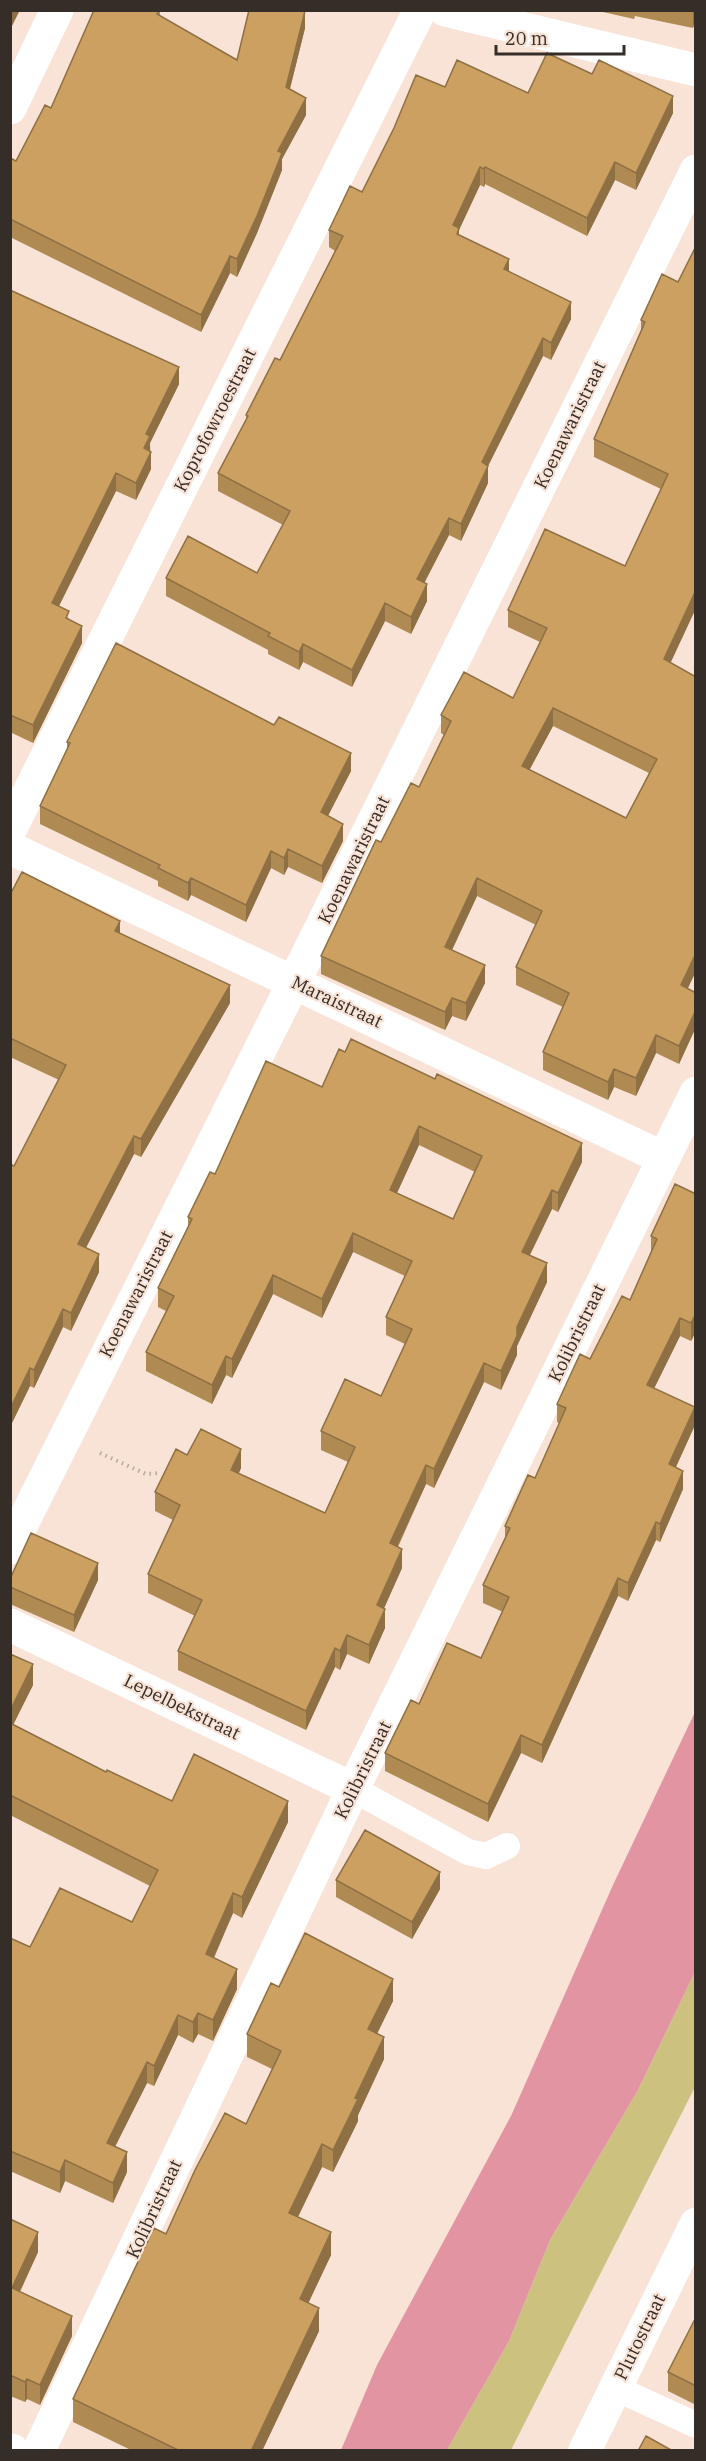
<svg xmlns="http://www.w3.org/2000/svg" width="706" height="2461" font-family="'IBM Plex Serif',serif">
<rect width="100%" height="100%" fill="#f8e3d6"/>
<path fill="#cdc180" d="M695 1972V2087L511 2450H447L509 2341 550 2240 638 2090Z"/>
<path fill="#e294a3" d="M695 1712V1972L638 2090 550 2240 509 2341 447 2450H341L377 2365 511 2116 613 1885Z"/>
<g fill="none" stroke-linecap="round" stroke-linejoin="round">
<path stroke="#b8a89d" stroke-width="4" stroke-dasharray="1.5 4.5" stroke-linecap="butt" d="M100 1453 146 1474 161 1473"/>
<path stroke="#fff" stroke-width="26" d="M353 1789 468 1852 486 1856 507 1846
M615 2388 696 2425"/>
<path stroke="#fff" stroke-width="33" d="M445 10 696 70
M10 108 57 10
M10 830 420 10
M10 848 663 1158
M10 1548 294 982 696 171
M10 1625 353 1789
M39 2450 353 1789 696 1093"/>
<path stroke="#fff" stroke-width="33" d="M10 2450H12
M585 2450 696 2224"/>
</g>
<path fill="#af8a53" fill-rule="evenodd" d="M160 10V16L237 60 305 28 290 89 306 115 282 159V170L257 233 237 277 230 273 201 332 10 237V161H16L51 108Z
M594 10H696V17L693 28 635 16 634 19Z
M445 87 528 93 673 113 636 190 615 180 587 236 485 184 484 187 480 185 459 230V235L509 271 571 319 551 360 543 356 488 466V483L461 541 449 535 425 582 427 601 411 634 385 621 352 687 303 662 299 670 268 654V650L166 596V578L257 573 283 525 218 491V473L246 421V415L280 360 335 251 329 247V230L362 192Z
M696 246V608L670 663 696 677V971L687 989 696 993V1027L679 1064 656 1053 636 1096 614 1087 608 1100 543 1070V1052L563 1007 516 985V967L536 925 477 896 452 950 485 983 466 1021 452 1016 445 1030 321 974V956L381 842 419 787 444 735 441 733V715L513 698 540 642 508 627V610L625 566 661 489 594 457V439L641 333V320L678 282ZM553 726 649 773 626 818 529 770Z
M10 290 179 384 150 443 151 469 136 500 116 491 59 606 69 619 82 643 33 743 10 732Z
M67 742 351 771 328 816 343 841 322 883 288 867 284 875 271 868 246 922 191 895 188 901 158 886V881L40 824V806L67 751Z
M10 895 120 933 230 1003 141 1157 134 1154 86 1248 99 1272 71 1331 63 1327 34 1388 30 1386 10 1427V1164L14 1166 59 1080 10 1057Z
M322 1087 582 1162 558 1212 552 1209 530 1255 547 1282 517 1346V1355L501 1390 484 1382 434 1488 426 1484 398 1547 402 1568 384 1608 385 1628 369 1664 347 1654 340 1670 335 1667 306 1730 178 1670V1651L195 1616 148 1593V1574L173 1520 155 1511V1492L187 1455 241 1468 239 1473 325 1513 348 1462 321 1450V1431L381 1396 405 1344 386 1335V1317L405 1276 353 1252 322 1318 273 1294 232 1378 226 1375 212 1404 146 1371V1352L166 1311 158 1307V1288L188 1227V1217L215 1174ZM419 1145 475 1172 453 1219 397 1193Z
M696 1194V1331L691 1341 680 1336 654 1388 695 1425 676 1467 683 1489 660 1542 656 1540 628 1601 618 1596 542 1763 521 1753 488 1822 385 1771V1753L419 1704 481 1658 503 1612 483 1603V1585L505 1539V1526L535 1478 559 1423 557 1422V1404L590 1359 630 1300 651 1252V1236Z
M10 1579 98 1580 74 1632 10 1604Z
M10 1654 33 1685 13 1725 106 1772 172 1801 288 1822 242 1918 233 1913 214 1958 237 1989 213 2041 198 2034 193 2043 178 2035 154 2086 147 2083 115 2146 127 2172 113 2203 65 2181 60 2193 10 2171V1938L30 1947 132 1922 150 1886 10 1815Z
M336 1880 440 1889 412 1939 336 1897Z
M279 1987 393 2001 377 2034 384 2059 358 2115V2121L333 2172 322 2167 298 2217 331 2255 308 2303 319 2331 262 2451H133L73 2422V2399L166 2234 246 2124 272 2069 247 2057V2034Z
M10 2219 38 2252 20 2292 72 2336 40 2405 27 2399 25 2402 10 2396Z
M696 2317V2405L668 2391V2372Z"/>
<path fill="#8e7044" d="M12 10H20L10 30V13Z
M693 10H696V17L693 28Z
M305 11V28L286 104V87Z
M673 96V113L636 190V173Z
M306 98V115L282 159V170L257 233 237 277V259L278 151Z
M615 162V180L587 236V218Z
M480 167V185L459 230V246L453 225Z
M485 167V184L484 187V169Z
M230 256V273L201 332V315Z
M509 259V277L504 269Z
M571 302V319L551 360V343Z
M543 338V356L488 466V483L461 541V524L482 462Z
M179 367V384L150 443V453L144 448 146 434Z
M151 452V469L136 500V483Z
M116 473V491L52 620V603Z
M449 518V535L417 596V579Z
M427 584V601L411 634V617Z
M696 590V608L664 677V659Z
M385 603V621L352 687V670Z
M82 626V643L33 743V725Z
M303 644V662L299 670V652Z
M553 708V726L522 784V766Z
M351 753V771L321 829V812Z
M343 824V841L322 883V866Z
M288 849V867L284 875V858Z
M271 851V868L246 922V905Z
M191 878V895L188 901V883Z
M477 878V896L445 965V947Z
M120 921V939L115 931Z
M696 953V971L681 1003V985Z
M485 965V983L466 1021V1003Z
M230 985V1003L141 1157V1139Z
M452 998V1016L445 1030V1012Z
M696 1010V1027L679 1064V1046Z
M656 1035V1053L636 1096V1078Z
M614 1069V1087L608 1100V1082Z
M419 1126V1145L390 1208V1190Z
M134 1136V1154L78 1263V1244Z
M582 1143V1162L558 1212V1193Z
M552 1190V1209L522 1271V1252Z
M353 1233V1252L322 1318V1299Z
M99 1254V1272L71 1331V1313Z
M547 1263V1282L517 1346V1355L501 1390V1371L517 1327Z
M273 1275V1294L232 1378V1359Z
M63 1309V1327L34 1388V1370Z
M696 1313V1331L691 1341V1323Z
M680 1318V1336L647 1403V1385Z
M226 1356V1375L212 1404V1385Z
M484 1363V1382L434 1488V1469Z
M30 1368V1386L10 1427V1409Z
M695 1407V1425L669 1482V1464Z
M241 1449V1468L231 1489V1470Z
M426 1465V1484L390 1562V1543Z
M683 1471V1489L660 1542V1524Z
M656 1522V1540L628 1601V1583Z
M402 1549V1568L377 1624V1605Z
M98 1563V1580L74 1632V1615Z
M618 1578V1596L542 1763V1745Z
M385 1609V1628L369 1664V1645Z
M347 1635V1654L340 1670V1651Z
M335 1648V1667L306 1730V1711Z
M33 1664V1685L10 1731V1711Z
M521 1735V1753L488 1822V1804Z
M288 1801V1822L242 1918V1897Z
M440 1872V1889L412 1939V1922Z
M233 1893V1913L206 1975V1954Z
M237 1969V1989L213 2041V2020Z
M393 1979V2001L368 2052V2029Z
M198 2013V2034L193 2043V2022Z
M178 2015V2035L154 2086V2066Z
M384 2037V2059L358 2115V2121L333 2172V2150L355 2098Z
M147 2062V2083L107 2163V2143Z
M322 2144V2167L289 2235V2213Z
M127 2152V2172L113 2203V2183Z
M65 2160V2181L60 2193V2172Z
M38 2232V2252L12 2308V2288Z
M331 2232V2255L300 2321V2299Z
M319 2308V2331L262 2451H251Z
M72 2316V2336L40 2405V2385Z
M27 2379V2399L25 2402V2382Z"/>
<path fill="#cba061" stroke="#8e7044" stroke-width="1.5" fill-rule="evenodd" d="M94 10H159L157 14 237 60 249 10 305 11 286 87 306 98 278 151 282 153 257 216 237 259 230 256 201 315 10 219V161L12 159 16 161 45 105 51 108Z
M547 53 592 74 599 60 673 96 636 173 615 162 587 218 485 167 484 169 480 167 453 225 459 228 457 234 509 259 504 269 571 302 551 343 543 338 482 462 488 466 461 524 449 518 417 579 427 584 411 617 385 603 352 670 303 644 299 652 268 636 270 633 166 578 188 536 257 573 290 511 218 473 248 416 246 415 275 358 280 360 343 236 329 230 350 186 362 192 394 128 416 75 445 87 457 60 528 93Z
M696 246V590L664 659 696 677V953L681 985 696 993V1010L679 1046 656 1035 636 1078 614 1069 608 1082 543 1052 569 993 516 967 542 911 477 878 445 947 485 965 466 1003 452 998 445 1012 321 956 376 840 381 842 411 783 419 787 451 721 441 715 464 672 513 698 547 628 508 610 545 529 625 566 668 474 594 439 645 322 641 320 662 274 678 282ZM553 708 657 759 626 818 522 766Z
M10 290 179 367 146 434 150 436 144 448 151 452 136 483 116 473 52 603 69 611 66 618 82 626 33 725 10 715Z
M116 643 274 725 279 717 351 753 321 812 343 824 322 866 288 849 284 858 271 851 246 905 191 878 188 883 158 868 160 865 40 806 70 743 67 742Z
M22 872 120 921 115 931 230 985 141 1139 134 1136 78 1244 99 1254 71 1313 63 1309 34 1370 30 1368 10 1409V1164L14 1166 66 1065 10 1038V895Z
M351 1039 435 1079 437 1074 582 1143 558 1193 552 1190 522 1252 547 1263 517 1327V1336L501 1371 484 1363 434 1469 426 1465 390 1543 402 1549 377 1605 385 1609 369 1645 347 1635 340 1651 335 1648 306 1711 178 1651 202 1600 148 1574 180 1505 155 1492 176 1449 187 1455 201 1429 241 1449 231 1470 325 1513 355 1447 321 1431 345 1379 381 1396 412 1329 386 1317 412 1261 353 1233 322 1299 273 1275 232 1359 226 1356 212 1385 146 1352 174 1296 158 1288 192 1219 188 1217 210 1172 215 1174 266 1061 322 1087 339 1049 345 1052ZM419 1126 482 1156 453 1219 390 1190Z
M675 1184 696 1194V1313L691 1323 680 1318 647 1385 695 1407 669 1464 683 1471 660 1524 656 1522 628 1583 618 1578 542 1745 521 1735 488 1804 385 1753 411 1700 419 1704 447 1643 481 1658 509 1597 483 1585 510 1528 505 1526 528 1475 535 1478 566 1408 557 1404 580 1354 590 1359 622 1296 630 1300 657 1239 651 1236Z
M31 1533 98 1563 74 1615 10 1587V1579Z
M10 1654 33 1664 10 1711Z
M10 1723 106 1772 107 1770 172 1801 194 1754 288 1801 242 1897 233 1893 206 1954 237 1969 213 2020 198 2013 193 2022 178 2015 154 2066 147 2062 107 2143 127 2152 113 2183 65 2160 60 2172 10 2151V1938L30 1947 60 1888 132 1922 158 1870 10 1795Z
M365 1830 440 1872 412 1922 336 1880Z
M305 1933 393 1979 368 2029 384 2037 355 2098 358 2099 333 2150 322 2144 289 2213 331 2232 300 2299 319 2308 251 2451H180L73 2399 154 2228 166 2234 195 2170 225 2113 246 2124 281 2051 247 2034 271 1983 279 1987Z
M10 2219 38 2232 12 2288 72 2316 40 2385 27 2379 25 2382 10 2375Z
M696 2317V2386L668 2372Z
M646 2436 673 2451H638Z"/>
<g text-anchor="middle" stroke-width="4.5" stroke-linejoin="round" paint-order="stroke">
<g font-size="18" fill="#352d28" stroke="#f8e3d6">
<text transform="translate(215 420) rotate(-63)" y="6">Koprofowroestraat</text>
<text transform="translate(570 425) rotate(-64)" y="6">Koenawaristraat</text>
<text transform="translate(354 860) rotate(-64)" y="6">Koenawaristraat</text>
<text transform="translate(337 1002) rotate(25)" y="6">Maraistraat</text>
<text transform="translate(136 1294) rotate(-63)" y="6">Koenawaristraat</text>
<text transform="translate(577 1333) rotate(-64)" y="6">Kolibristraat</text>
<text transform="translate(182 1707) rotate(26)" y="6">Lepelbekstraat</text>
<text transform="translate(363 1770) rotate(-64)" y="6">Kolibristraat</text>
<text transform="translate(154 2209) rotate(-65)" y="6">Kolibristraat</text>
<text transform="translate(640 2337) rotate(-64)" y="6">Plutostraat</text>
</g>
</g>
<rect width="706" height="2461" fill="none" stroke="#352d28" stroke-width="24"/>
<path d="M496 45v9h128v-9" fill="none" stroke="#352d28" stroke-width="3"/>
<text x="505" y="45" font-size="18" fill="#352d28" stroke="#f8e3d6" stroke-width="4.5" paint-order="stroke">20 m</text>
</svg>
